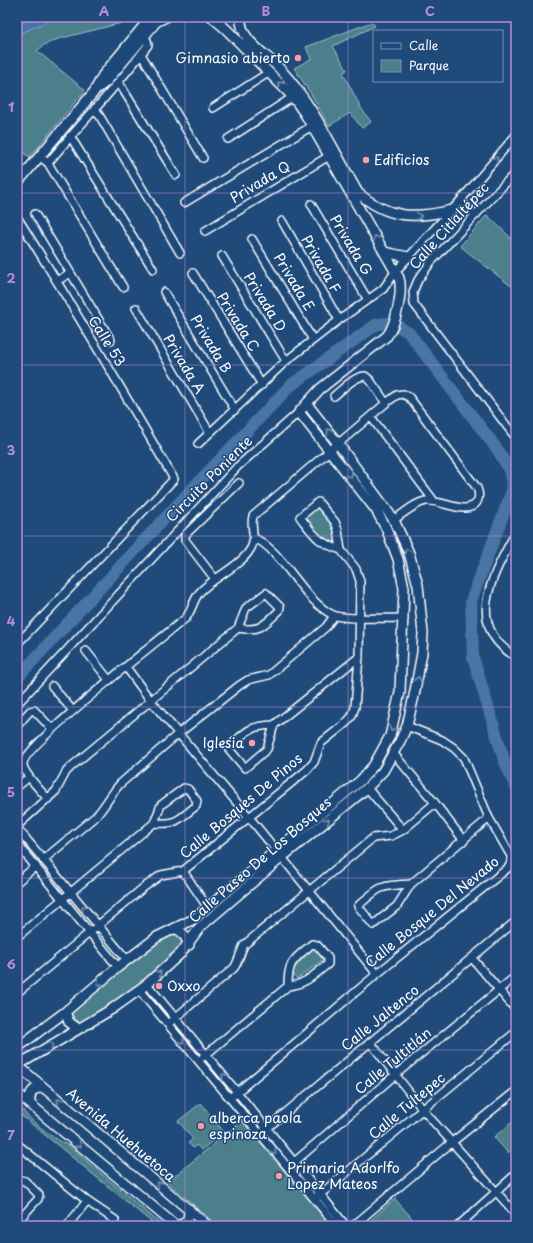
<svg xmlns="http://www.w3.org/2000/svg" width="533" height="1243" font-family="'Playpen Sans',sans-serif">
<rect width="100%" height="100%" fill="#1f4a7a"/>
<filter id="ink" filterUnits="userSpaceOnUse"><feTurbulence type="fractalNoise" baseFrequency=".025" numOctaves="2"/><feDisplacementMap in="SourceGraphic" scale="8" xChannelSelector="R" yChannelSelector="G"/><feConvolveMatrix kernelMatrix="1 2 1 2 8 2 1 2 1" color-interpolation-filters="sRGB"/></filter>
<g filter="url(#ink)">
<path fill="#4c7f8c" stroke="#a6bfc6" d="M17 17H146L58 39 44 45 37 51 85 90 30 157 19 151 17 147Z
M372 22 375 26 333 46 347 70 343 73 361 108 371 122 362 128 350 113 329 126 311 94 294 68 311 59 306 47Z
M487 215 510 237 516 260V280L511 286 460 246Z
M318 503 335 523 336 542 323 538 303 515Z
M172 931 179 932 187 948 111 1006 80 1022C74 1019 71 1015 71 1008Z
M315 944 326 958 297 979 291 972Z
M17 1100C21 1103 20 1106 23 1110 27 1119 59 1142 68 1145L163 1226H156L17 1112Z
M201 1103 224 1132 201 1150 197 1145 193 1148 188 1143 193 1139 178 1121Z
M516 1119V1145L508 1153 494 1137Z
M242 1121 335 1226H218L167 1182Z
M395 1199 419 1226H364Z"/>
<path fill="#4875a4" stroke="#91acc8" d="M34 17H57L17 35V24Z"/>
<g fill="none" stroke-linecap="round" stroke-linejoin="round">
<path stroke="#4875a4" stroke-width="12" d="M398 326 409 333 497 449 509 469 513 488 471 601 473 657 504 760 516 787
M17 678 189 492 290 386 377 324 389 323"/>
<defs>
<path id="minor" d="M141 54 203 158
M119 83 176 175
M95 108 180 253
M213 108 268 73
M70 136 153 269
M228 139 293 97
M44 160 48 163 123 287
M48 163C81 123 117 87 148 45L147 40 143 37
M516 172 431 262 418 280 413 292 414 304 516 438
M460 201 476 215
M184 203 312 126
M311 204 368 300
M35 214 111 340
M17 217C71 303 123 391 174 479L17 644
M282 221 339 320
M205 231 329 156
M252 239 313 340
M222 256 286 361
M193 273 262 385
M57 281 70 273
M164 292 235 410
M136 308 210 433
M334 396C343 389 353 377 365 376L370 380 386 403
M371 417 434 501
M198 444 286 361 339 320 383 289 395 272 460 201 516 135
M516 532C494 573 462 625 516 657
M254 538C283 550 303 601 333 615 343 620 389 618 404 618
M215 579 185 540V535L239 483
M86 651 109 680
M126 667 151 701 249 817 377 974
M52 686 73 711
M17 704 237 467 299 412
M274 725 267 749 245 768 228 748C247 731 248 726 274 725Z
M274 725 359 657
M17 726 30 711 34 710 52 729
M394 754 435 803 464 841
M17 787 29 777
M367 788 403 830
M48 799C42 792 23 773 23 764 23 746 164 636 186 618 192 610 193 601 199 593 213 577 244 565 252 546 256 536 250 527 253 516L386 403 397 395 403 394 409 397 477 488C479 493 480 497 477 502 467 517 441 499 426 501 415 503 404 513 394 520
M17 826 56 791 66 772 72 766 238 628 246 608 266 593 280 607 279 611C264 625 260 632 238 628
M17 828 127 960
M17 844 118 967
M43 860 96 816C105 807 110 795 120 784L178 734 240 685 248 680 269 675 326 627 334 616
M183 871 208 908
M17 882 36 866
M411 884C380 886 381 885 358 906L373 925 397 906 411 884 489 818
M17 937 154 823 161 805 184 788 188 789 197 801 196 806C179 819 177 825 154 823
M472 958 516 1010
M147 984 237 1092 346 1226
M139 990 337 1226
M17 993 143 888 161 875 183 871 307 770 314 762 321 743 346 723 352 716 355 707 359 657 360 581 356 569 341 550 338 530 335 522 318 502 300 517C315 536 317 542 341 550
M168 1024 234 968C239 961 240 953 244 945L373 838 391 836 403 830 435 803
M370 1042 423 1110 516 1214
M203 1057 288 986C305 985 315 974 328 964V958L317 945 312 944C294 960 288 960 288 986
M230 1098 377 974 508 868 511 863V856L489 818 464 758 454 748 442 740 407 726
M260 1134 516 921
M17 1144 87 1201 115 1220
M291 1165 395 1075 516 976
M17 1182 21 1180 25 1181 39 1195 38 1199 17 1222
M317 1197 516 1032
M67 1226 87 1201
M353 1226 451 1143 516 1091
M458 1226 516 1174"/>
<path id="major" d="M241 17C239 40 265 53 278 67 312 102 334 151 358 193 389 219 414 219 452 210
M97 89 106 82 156 22 166 17
M17 183 94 92 103 75 151 17
M384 252 408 257
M175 928C183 932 186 937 189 945
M65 1012 69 1022 78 1029
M17 1048 65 1012 118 967 157 937 194 919 361 780 374 765 390 736 400 692 404 588 398 559 386 528 376 510 299 412 320 389 387 336C396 325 403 291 399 278L305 114 293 97 226 29 212 17
M17 1065 208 1226
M18 1065 112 1009 147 984 181 953 200 927 281 858 367 788 383 771 400 741 407 726 414 696 422 653 423 633 418 585 409 553 394 520 339 445 307 404
M17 1093 176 1226
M30 1104C29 1094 32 1087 43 1088
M177 1226C187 1223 189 1220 189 1209"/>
</defs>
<use href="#minor" stroke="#fff" stroke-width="10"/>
<use href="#major" stroke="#fff" stroke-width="12"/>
<use href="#minor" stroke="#1f4a7a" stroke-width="7"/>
<use href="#major" stroke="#1f4a7a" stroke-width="9"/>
</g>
<defs><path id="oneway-chevron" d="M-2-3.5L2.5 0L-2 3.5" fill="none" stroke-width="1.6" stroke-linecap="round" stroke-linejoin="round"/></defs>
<g stroke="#7992af">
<use href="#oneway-chevron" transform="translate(280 84) rotate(-136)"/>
<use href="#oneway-chevron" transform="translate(496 159) rotate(-50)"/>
<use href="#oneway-chevron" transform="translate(419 216) rotate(-2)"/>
<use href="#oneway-chevron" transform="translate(376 238) rotate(-119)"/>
<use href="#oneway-chevron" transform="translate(329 431) rotate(-128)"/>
<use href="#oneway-chevron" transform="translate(350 475) rotate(53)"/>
<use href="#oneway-chevron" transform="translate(407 551) rotate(-112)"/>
<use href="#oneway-chevron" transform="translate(418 679) rotate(-78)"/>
<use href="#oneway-chevron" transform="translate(392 729) rotate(107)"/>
<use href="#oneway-chevron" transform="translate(327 821) rotate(-39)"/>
<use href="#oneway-chevron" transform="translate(84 908) rotate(-129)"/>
<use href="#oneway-chevron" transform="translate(159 973) rotate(-42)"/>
<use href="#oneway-chevron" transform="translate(99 983) rotate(139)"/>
<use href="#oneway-chevron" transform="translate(182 1041) rotate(50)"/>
<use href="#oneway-chevron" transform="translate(51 1045) rotate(-31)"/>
<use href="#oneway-chevron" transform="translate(224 1076) rotate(-130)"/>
<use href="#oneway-chevron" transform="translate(59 1101) rotate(-140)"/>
<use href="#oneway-chevron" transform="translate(79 1145) rotate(40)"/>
<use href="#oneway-chevron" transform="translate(274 1152) rotate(50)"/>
<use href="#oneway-chevron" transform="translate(159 1184) rotate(-140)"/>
</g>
</g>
<path fill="none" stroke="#b68bdc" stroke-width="1" stroke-opacity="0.55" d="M185 17V1226M348 17V1226M17 193H516M17 365H516M17 536H516M17 707H516M17 878H516M17 1050H516"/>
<g fill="#ff9aa2" stroke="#1f4a7a" stroke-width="1.5">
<circle cx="298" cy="58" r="4"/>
<circle cx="366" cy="160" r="4"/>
<circle cx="252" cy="743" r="4"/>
<circle cx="159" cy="986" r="4"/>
<circle cx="201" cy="1126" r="4"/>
<circle cx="279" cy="1176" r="4"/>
</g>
<g text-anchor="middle" stroke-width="3" stroke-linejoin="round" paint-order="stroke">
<g font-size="14" fill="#fff" stroke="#1f4a7a" text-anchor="start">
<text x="290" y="63" text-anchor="end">Gimnasio abierto</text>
<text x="374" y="165">Edificios</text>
<text x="244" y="748" text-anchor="end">Iglesia</text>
<text x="167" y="991">Oxxo</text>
<text x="209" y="1123">alberca paola<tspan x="209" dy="16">espinoza</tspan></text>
<text x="287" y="1173">Primaria Adorlfo<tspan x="287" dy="16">Lopez Mateos</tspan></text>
</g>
<g font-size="14" fill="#fff" stroke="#1f4a7a">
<text transform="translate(260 182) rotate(-31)" y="5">Privada Q</text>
<text transform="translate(449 226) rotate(-48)" y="5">Calle Citlaltépec</text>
<text transform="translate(351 245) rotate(59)" y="5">Privada G</text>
<text transform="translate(321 264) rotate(60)" y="5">Privada F</text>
<text transform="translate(294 282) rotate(59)" y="5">Privada E</text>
<text transform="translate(265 302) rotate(58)" y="5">Privada D</text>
<text transform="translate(238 322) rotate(58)" y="5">Privada C</text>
<text transform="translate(107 341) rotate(58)" y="5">Calle 53</text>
<text transform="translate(211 344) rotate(59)" y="5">Privada B</text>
<text transform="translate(184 364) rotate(59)" y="5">Privada A</text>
<text transform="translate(209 479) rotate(-45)" y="5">Circuito Poniente</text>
<text transform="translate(241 806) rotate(-40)" y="5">Calle Bosques De Pinos</text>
<text transform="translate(260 860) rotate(-41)" y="5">Calle Paseo De Los Bosques</text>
<text transform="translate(432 912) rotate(-39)" y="5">Calle Bosque Del Nevado</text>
<text transform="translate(380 1018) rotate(-39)" y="5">Calle Jaltenco</text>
<text transform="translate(393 1061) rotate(-40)" y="5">Calle Tultitlán</text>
<text transform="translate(407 1106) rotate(-40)" y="5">Calle Tultepec</text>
<text transform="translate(121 1135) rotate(40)" y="5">Avenida Huehuetoca</text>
</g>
</g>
<rect width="533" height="1243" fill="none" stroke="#1f4a7a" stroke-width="44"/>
<rect x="373" y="30" width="130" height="52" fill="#1f4a7a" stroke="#7992af"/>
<rect x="381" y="43" width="20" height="6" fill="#1f4a7a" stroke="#7992af"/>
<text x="409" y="50" font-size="12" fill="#ffffff">Calle</text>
<rect x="381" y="60" width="20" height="12" fill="#4c7f8c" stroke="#7992af"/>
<text x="409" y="70" font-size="12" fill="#ffffff">Parque</text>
<rect x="22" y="22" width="489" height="1199" fill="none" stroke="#b68bdc" stroke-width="1.5"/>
<g font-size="13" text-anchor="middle" font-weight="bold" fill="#b68bdc">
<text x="104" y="16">A</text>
<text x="266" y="16">B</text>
<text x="430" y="16">C</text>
<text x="11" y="112">1</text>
<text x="11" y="283">2</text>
<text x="11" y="455">3</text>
<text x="11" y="626">4</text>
<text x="11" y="797">5</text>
<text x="11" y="969">6</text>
<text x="11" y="1140">7</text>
</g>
</svg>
